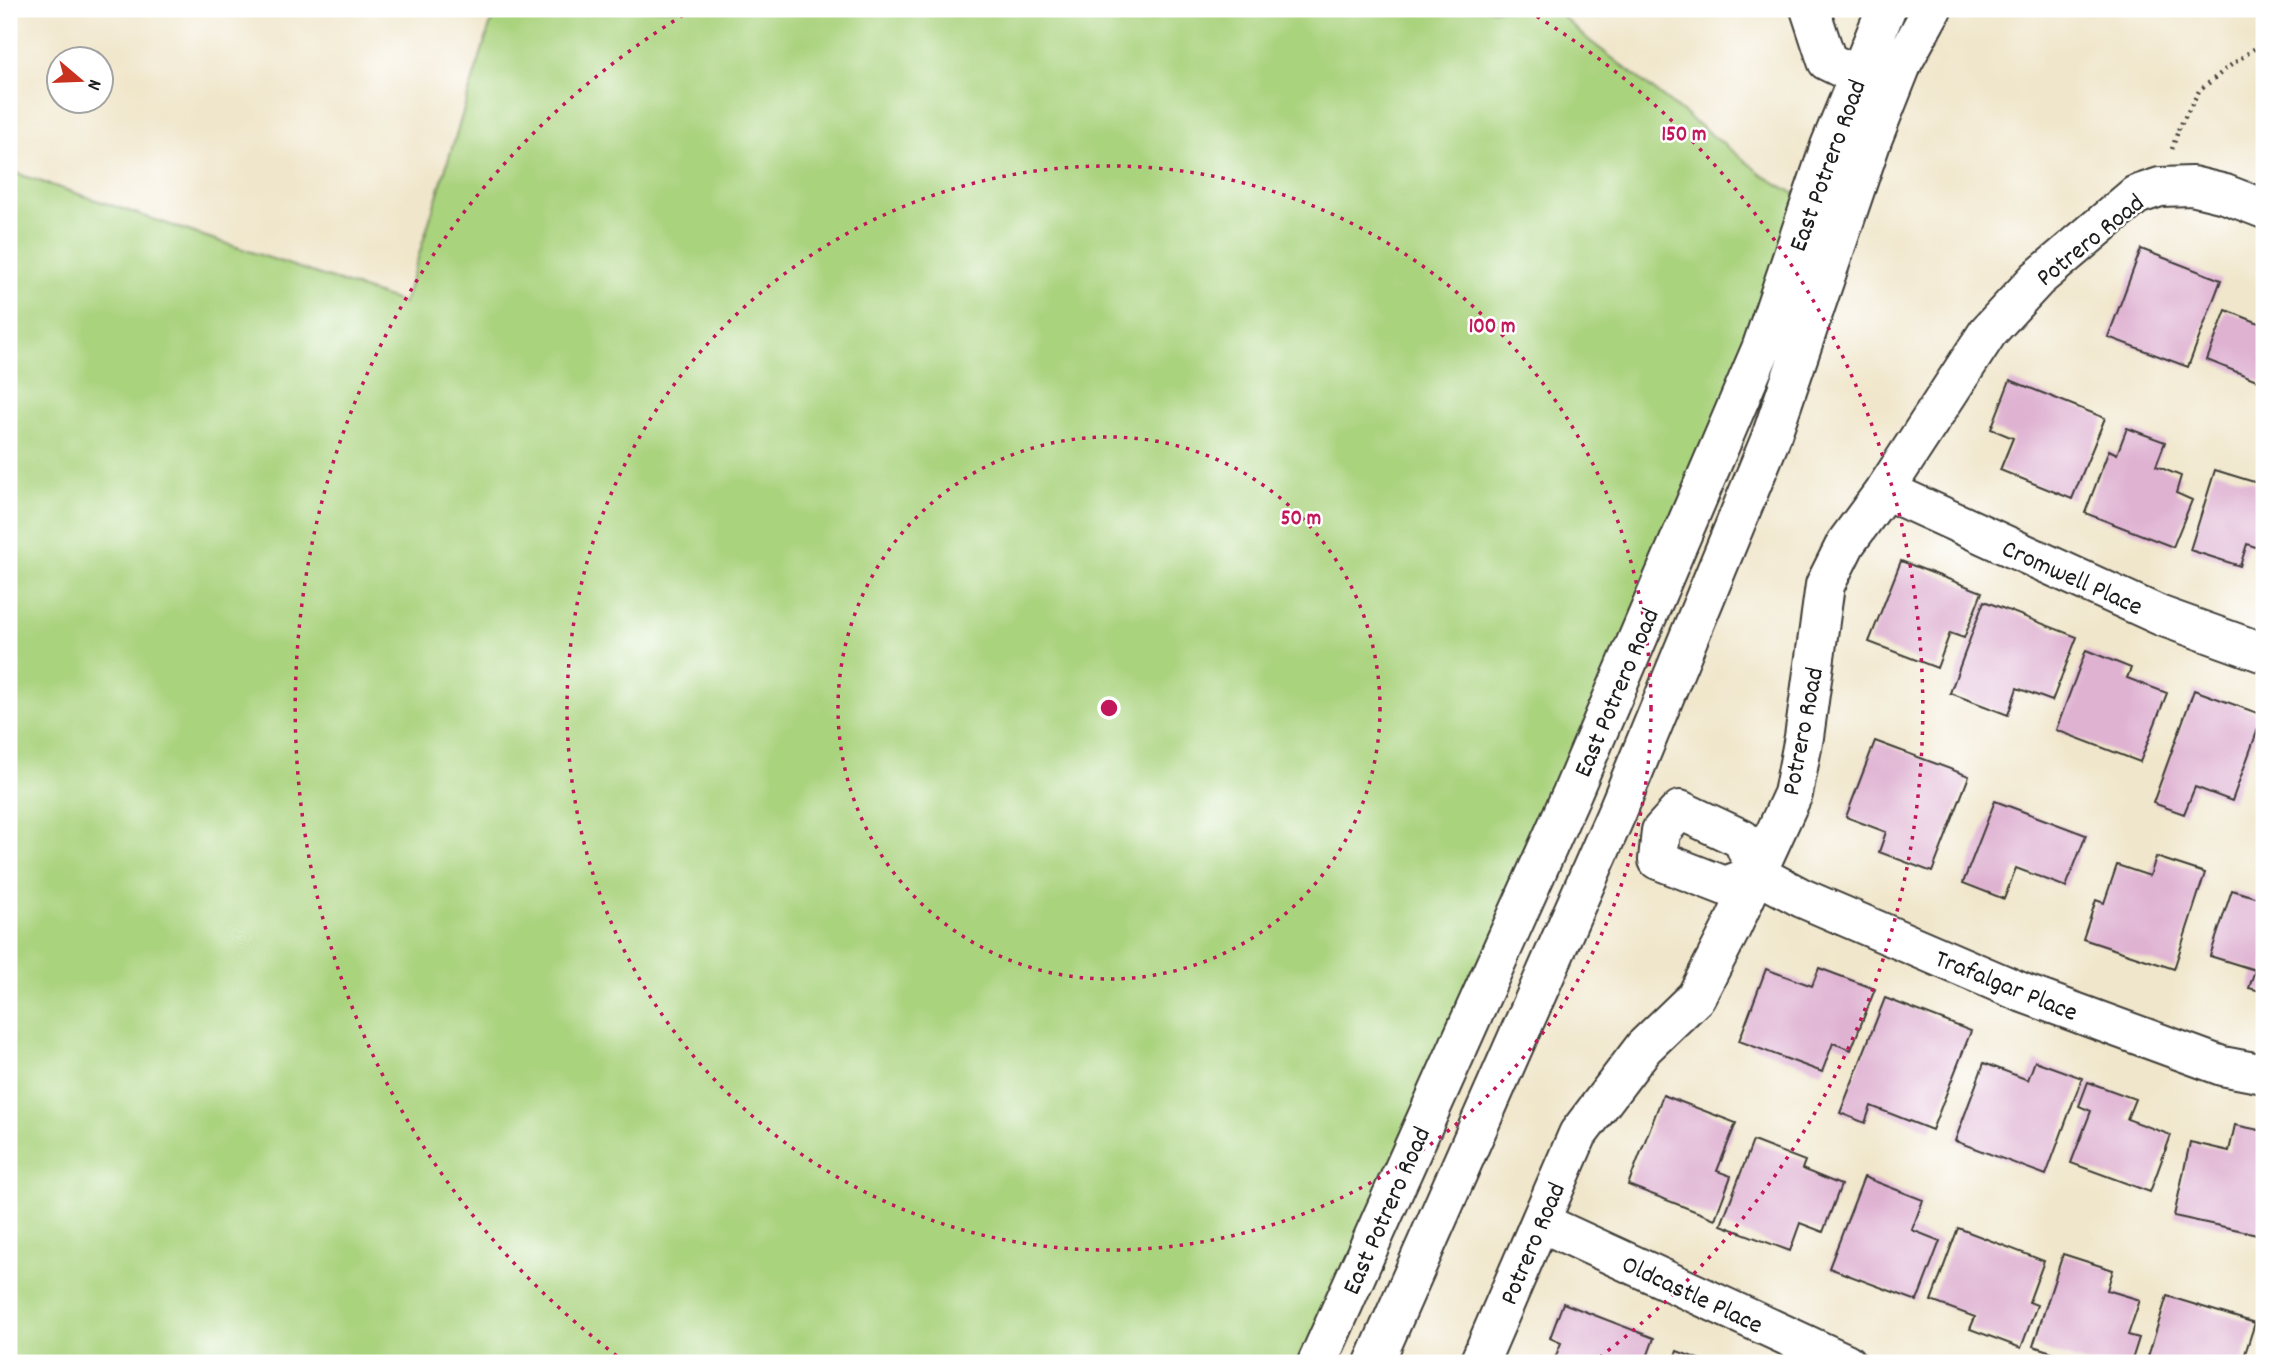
<svg xmlns="http://www.w3.org/2000/svg" width="2273" height="1372" font-family="Dekko,sans-serif">
<rect width="100%" height="100%" fill="#fff"/>
<filter id="ink" filterUnits="userSpaceOnUse"><feTurbulence type="fractalNoise" baseFrequency=".0143" numOctaves="2"/><feDisplacementMap in="SourceGraphic" scale="14" xChannelSelector="R" yChannelSelector="G"/><feConvolveMatrix kernelMatrix="1 2 1 2 8 2 1 2 1" color-interpolation-filters="sRGB"/></filter>
<filter id="wash" filterUnits="userSpaceOnUse"><feTurbulence type="fractalNoise" baseFrequency=".00686" numOctaves="4" result="noise"/><feDisplacementMap in="SourceGraphic" scale="28" xChannelSelector="R" yChannelSelector="G"/><feGaussianBlur stdDeviation="1.57" result="paint"/><feColorMatrix in="noise" values="0 0 0 0 0 0 0 0 0 0 0 0 0 0 0 0 0 1.4 0 .05"/><feComposite in="paint" operator="in"/></filter>
<g filter="url(#wash)">
<rect width="100%" height="100%" fill="#f0e6cb"/>
<path fill="#aad37e" stroke="#63784d" stroke-width="2" d="M495 9H1555L1581 34 1766 177 1810 203 1317 1363H9V171L404 303Z"/>
<g id="blocks">
<path fill="#dfb2d2" d="M2141 249 2221 280 2188 367 2108 337Z
M2226 310 2264 325V383L2207 360Z
M2010 380 2105 418 2072 499 2000 470 2013 438 1991 429Z
M2127 428 2165 442 2156 466 2181 476 2176 493 2192 500 2173 547 2085 513 2109 450 2117 454Z
M2215 470 2264 485V550L2247 544 2240 566 2190 550Z
M1901 561 1982 592 1964 638 1950 633 1937 668 1869 642Z
M1984 601 2077 637 2052 701 2017 688 2008 715 1950 693Z
M2086 650 2131 668 2127 678 2167 693 2140 762 2056 730Z
M2194 690 2263 715 2232 801 2195 787 2184 814 2153 803Z
M1875 741 1969 776 1932 872 1879 852 1886 832 1846 817Z
M1995 801 2086 835 2066 887 2016 868 2004 899 1963 883Z
M2156 857 2205 873 2174 969 2083 939 2096 900 2104 903 2117 865 2150 876Z
M2232 890 2264 900V992L2249 988 2255 970 2210 956Z
M1819 968 1875 989 1851 1050 1833 1043 1822 1072 1739 1041 1766 969 1812 986Z
M1885 998 1971 1031 1932 1130 1871 1106 1865 1123 1840 1113Z
M2035 1061 2082 1078 2046 1175 1955 1141 1984 1063 2028 1080Z
M2088 1082 2135 1099 2127 1119 2171 1135 2150 1192 2071 1163 2091 1111 2079 1106Z
M1663 1095 1736 1123 1717 1171 1731 1176 1715 1219 1628 1185Z
M2235 1125 2264 1131V1203L2257 1234 2174 1216 2190 1142 2229 1151Z
M1753 1141 1805 1161 1802 1169 1841 1185 1823 1232 1800 1223 1790 1251 1721 1225Z
M1864 1177 1923 1200 1912 1230 1940 1241 1917 1301 1829 1268Z
M1958 1228 2044 1261 2029 1302 2037 1305 2021 1348 1970 1329 1975 1317 1931 1301Z
M2063 1254 2113 1270 2107 1290 2140 1300 2128 1335 2139 1338 2131 1363H2086L2033 1346Z
M2167 1296 2255 1323 2242 1363H2146Z
M1563 1303 1654 1338 1645 1363H1553L1561 1343 1550 1338Z
M1677 1351 1709 1363H1672Z"/>
</g>
</g>
<g filter="url(#ink)">
<use href="#blocks" fill-opacity="0" stroke="#3c3a36" stroke-width="2"/>
<g fill="none" stroke-linecap="round" stroke-linejoin="round">
<defs>
<path id="minor" d="M1810 9 1827 61 1880 87
M1885 490 2161 616 2264 653
M1757 874 1725 886 1658 860 1661 831 1680 810 1742 839 1757 874 1802 898 2023 993 2222 1066 2264 1074
M1540 1222 1846 1363
M1317 1363 1572 793 1761 349 1830 146 1886 9
M1374 1363 1617 812 1770 440 1872 140 1903 62 1932 9
M1479 1363 1578 1134 1644 1047 1696 997 1731 929 1793 794 1804 737 1825 585 1846 543 1885 490 1988 332 2037 279 2136 195 2160 187 2192 186 2225 194 2264 209"/>
</defs>
<use href="#minor" stroke="#3c3a36" stroke-width="42"/>
<path stroke="#3c3a36" stroke-width="4.5" stroke-dasharray="2 5" stroke-linecap="butt" d="M2178 130 2199 91 2227 68 2264 42
M2172 149 2179 128"/>
<use href="#minor" stroke="#fff" stroke-width="38"/>
</g>
</g>
<g fill="none" stroke="#c2185b" stroke-width="3.5" stroke-dasharray="3.5 7">
<circle cx="1109" cy="708" r="271"/>
<circle cx="1109" cy="708" r="542"/>
<path d="M625 1362A813 813 0 0 1 690 11M1528 11A813 813 0 0 1 1593 1362"/>
</g>
<g text-anchor="middle" stroke-width="5" stroke-linejoin="round" paint-order="stroke">
<g font-size="26" fill="#1c1c1c" stroke="#fff">
<text transform="translate(1826 165) rotate(-70)" y="9">East Potrero Road</text>
<text transform="translate(2089 239) rotate(-39)" y="9">Potrero Road</text>
<text transform="translate(2073 576) rotate(24)" y="9">Cromwell Place</text>
<text transform="translate(1615 692) rotate(-67)" y="9">East Potrero Road</text>
<text transform="translate(1801 731) rotate(-79)" y="9">Potrero Road</text>
<text transform="translate(2007 984) rotate(22)" y="9">Trafalgar Place</text>
<text transform="translate(1385 1210) rotate(-66)" y="9">East Potrero Road</text>
<text transform="translate(1531 1243) rotate(-67)" y="9">Potrero Road</text>
<text transform="translate(1693 1293) rotate(25)" y="9">Oldcastle Place</text>
</g>
</g>
<circle cx="1109" cy="708" r="10" fill="#c2185b" stroke="#fff" stroke-width="3.5"/>
<g font-size="21" text-anchor="middle" font-weight="bold" fill="#c2185b" stroke="#fff" stroke-width="5" stroke-linejoin="round" paint-order="stroke">
<text x="1684" y="140">150 m</text>
<text x="1492" y="332">100 m</text>
<text x="1301" y="524">50 m</text>
</g>
<rect width="2273" height="1372" fill="none" stroke="#fff" stroke-width="35"/>
<g transform="translate(80 80) rotate(109)"><circle r="33" fill="#ffffff" stroke="#a4a4a4" stroke-width="2"/>
<path d="M0-5L12 26L0 18L-12 26Z" fill="#c8321e"/>
<text y="-10" font-size="19" font-weight="bold" text-anchor="middle" fill="#1c1c1c">N</text>
</g>
</svg>
